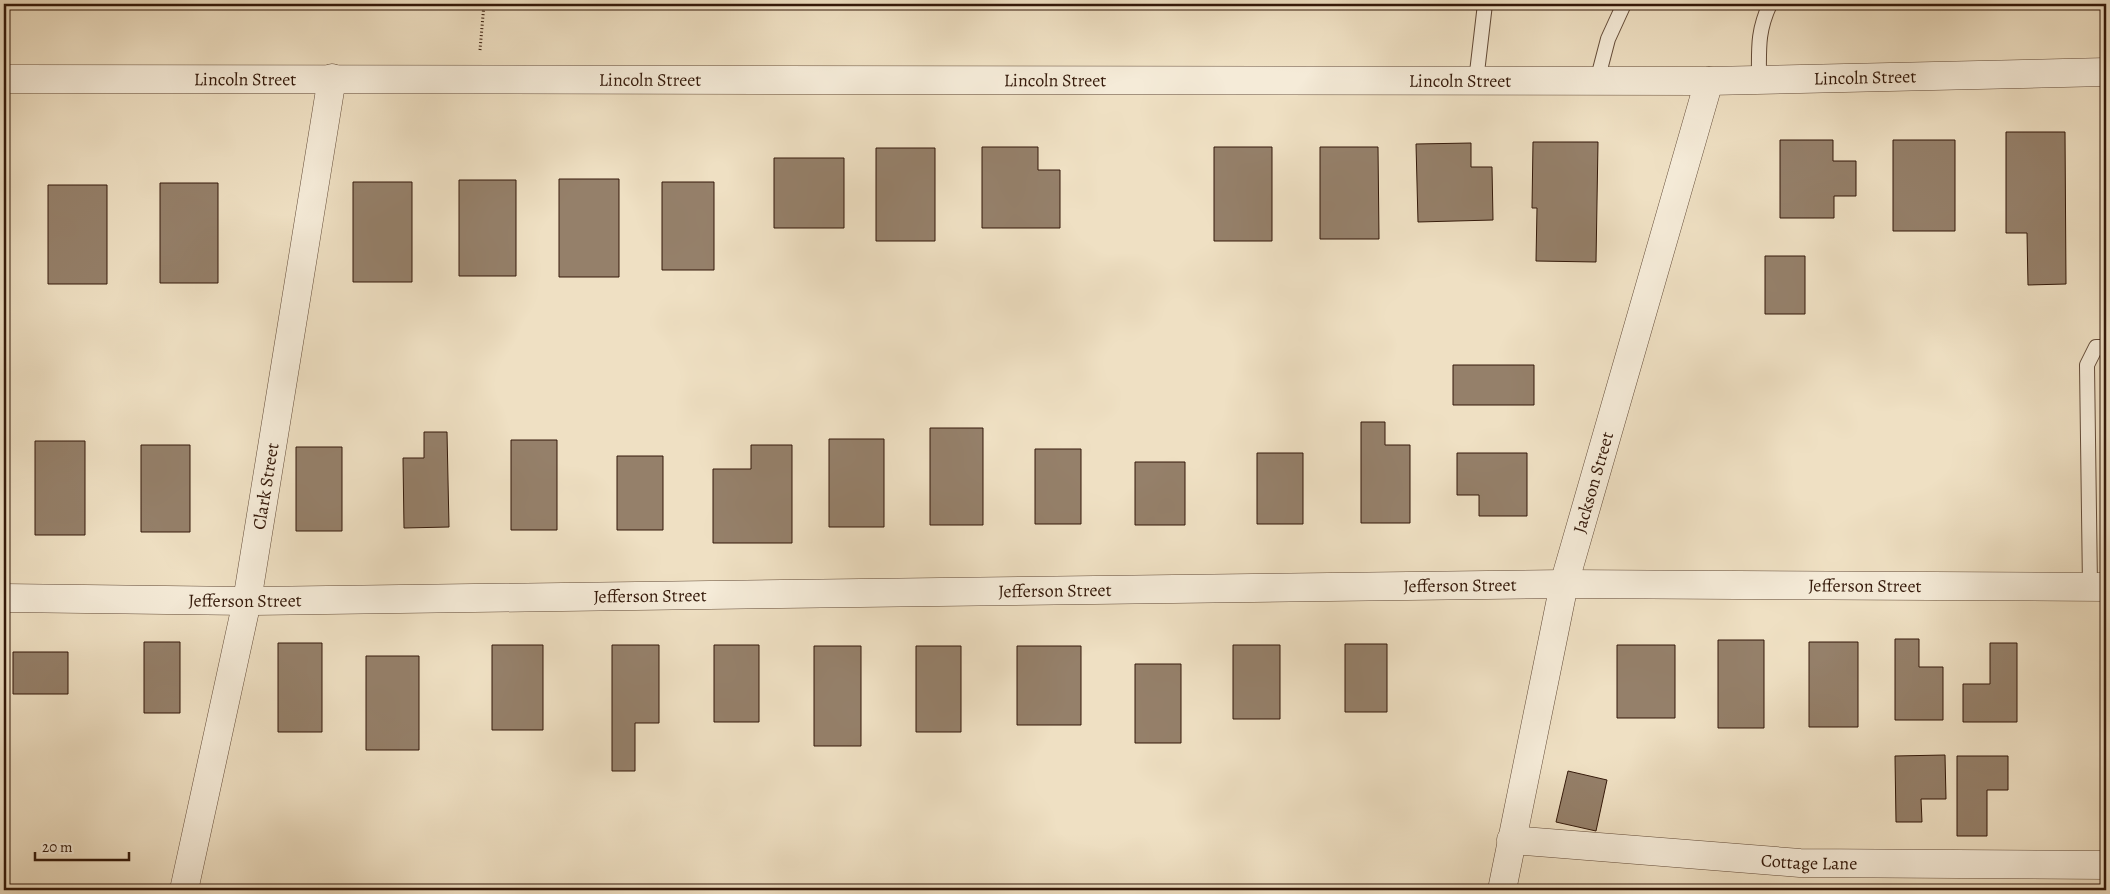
<svg xmlns="http://www.w3.org/2000/svg" width="2110" height="894" font-family="Alegreya,serif">
<rect width="100%" height="100%" fill="#efe0c3"/>
<filter id="stains"><feTurbulence type="fractalNoise" baseFrequency=".004" numOctaves="4"/><feColorMatrix values="0 0 0 0 .2 0 0 0 0 .09 0 0 0 0 .02 0 0 0 .5 -.17"/></filter>
<radialGradient id="worn" r=".72"><stop offset=".6" stop-color="#630" stop-opacity="0"/><stop offset="1" stop-color="#630" stop-opacity=".3"/></radialGradient>
<path fill="#95806a" stroke="#34190a" d="M2006 132H2065L2066 284 2028 285 2027 233H2006Z
M1780 140H1833V161H1856V196H1834V218H1780Z
M1893 140H1955V231H1893Z
M1533 142H1598L1596 262 1536 261 1537 208H1532Z
M1471 143V167H1492L1493 220 1418 222 1416 144Z
M982 147H1038V170H1060V228H982Z
M1214 147H1272V241H1214Z
M1320 147H1378L1379 239H1320Z
M876 148H935V241H876Z
M774 158H844V228H774Z
M559 179H619V277H559Z
M459 180H516V276H459Z
M353 182H412V282H353Z
M662 182H714V270H662Z
M160 183H218V283H160Z
M48 185H107V284H48Z
M1765 256H1805V314H1765Z
M1453 365H1534V405H1453Z
M1361 422H1385V445H1410V523H1361Z
M930 428H983V525H930Z
M424 432H447L449 527 404 528 403 458H424Z
M829 439H884V527H829Z
M511 440H557V530H511Z
M35 441H85V535H35Z
M141 445H190V532H141Z
M751 445H792V543H713V469H751Z
M296 447H342V531H296Z
M1035 449H1081V524H1035Z
M1257 453H1303V524H1257Z
M1457 453H1527V516H1479V495H1457Z
M617 456H663V530H617Z
M1135 462H1185V525H1135Z
M1895 639H1919V667H1943V720H1895Z
M1718 640H1764V728H1718Z
M144 642H180V713H144Z
M1809 642H1858V727H1809Z
M278 643H322V732H278Z
M1990 643H2017V722H1963V684H1990Z
M1345 644H1387V712H1345Z
M492 645H543V730H492Z
M612 645H659V723H635V771H612Z
M714 645H759V722H714Z
M1233 645H1280V719H1233Z
M1617 645H1675V718H1617Z
M814 646H861V746H814Z
M916 646H961V732H916Z
M1017 646H1081V725H1017Z
M13 652H68V694H13Z
M366 656H419V750H366Z
M1135 664H1181V743H1135Z
M1945 755 1946 799H1921L1922 822H1896L1895 756Z
M1957 756H2008V790H1987V836H1957Z
M1568 771 1607 780 1596 831 1556 822Z"/>
<g fill="none" stroke-linecap="round" stroke-linejoin="round">
<defs>
<path id="lane" d="M1759 80C1759 49 1757 32 1770 4
M1476 81 1485 4
M1597 81 1608 39 1624 4
M2090 587 2087 365 2096 347H2106"/>
<g id="street">
<path id="s1" d="M4 79 1709 81 2106 72"/>
<path id="s2" d="M4 598 247 601 1564 584 2106 587"/>
<path id="s3" d="M1511 840 1800 863 2106 865"/>
<path id="s4" d="M184 890 247 601 332 78"/>
<path id="s5" d="M1502 890 1564 584 1709 81"/>
</g>
</defs>
<use href="#lane" stroke="#634b38" stroke-width="16"/>
<use href="#street" stroke="#634b38" stroke-width="29"/>
<path stroke="#34190a" stroke-width="3" stroke-dasharray="1 2.5" stroke-linecap="butt" d="M480 50 484 4"/>
<use href="#lane" stroke="#f5ebd8" stroke-width="14"/>
<use href="#street" stroke="#f5ebd8" stroke-width="28"/>
</g>
<g text-anchor="middle" stroke-width="4.5" stroke-linejoin="round" paint-order="stroke">
<g font-size="18" fill="#34190a" stroke="#f5ebd8">
<text dy="6" stroke="none"><textPath href="#s1" startOffset="1861">Lincoln Street</textPath></text>
<text dy="6" stroke="none"><textPath href="#s1" startOffset="241">Lincoln Street</textPath></text>
<text dy="6" stroke="none"><textPath href="#s1" startOffset="646">Lincoln Street</textPath></text>
<text dy="6" stroke="none"><textPath href="#s1" startOffset="1051">Lincoln Street</textPath></text>
<text dy="6" stroke="none"><textPath href="#s1" startOffset="1456">Lincoln Street</textPath></text>
<text dy="6" stroke="none"><textPath href="#s5" startOffset="418">Jackson Street</textPath></text>
<text dy="6" stroke="none"><textPath href="#s4" startOffset="412">Clark Street</textPath></text>
<text dy="6" stroke="none"><textPath href="#s2" startOffset="1456">Jefferson Street</textPath></text>
<text dy="6" stroke="none"><textPath href="#s2" startOffset="1861">Jefferson Street</textPath></text>
<text dy="6" stroke="none"><textPath href="#s2" startOffset="1051">Jefferson Street</textPath></text>
<text dy="6" stroke="none"><textPath href="#s2" startOffset="646">Jefferson Street</textPath></text>
<text dy="6" stroke="none"><textPath href="#s2" startOffset="241">Jefferson Street</textPath></text>
<text dy="6" stroke="none"><textPath href="#s3" startOffset="299">Cottage Lane</textPath></text>
</g>
</g>
<rect width="2110" height="894" fill="none" stroke="#efe0c3" stroke-width="20"/>
<rect x="5" y="5" width="2100" height="884" fill="none" stroke="#34190a" stroke-width="2.5"/>
<rect x="10" y="10" width="2090" height="874" fill="none" stroke="#34190a"/>
<path d="M35 852v8h94v-8" fill="none" stroke="#34190a" stroke-width="2.5"/>
<text x="42" y="852" font-size="15" fill="#34190a" stroke="#f5ebd8" stroke-width="4" paint-order="stroke">20 m</text>
<rect width="100%" height="100%" filter="url(#stains)"/>
<rect width="100%" height="100%" fill="url(#worn)"/>
</svg>
